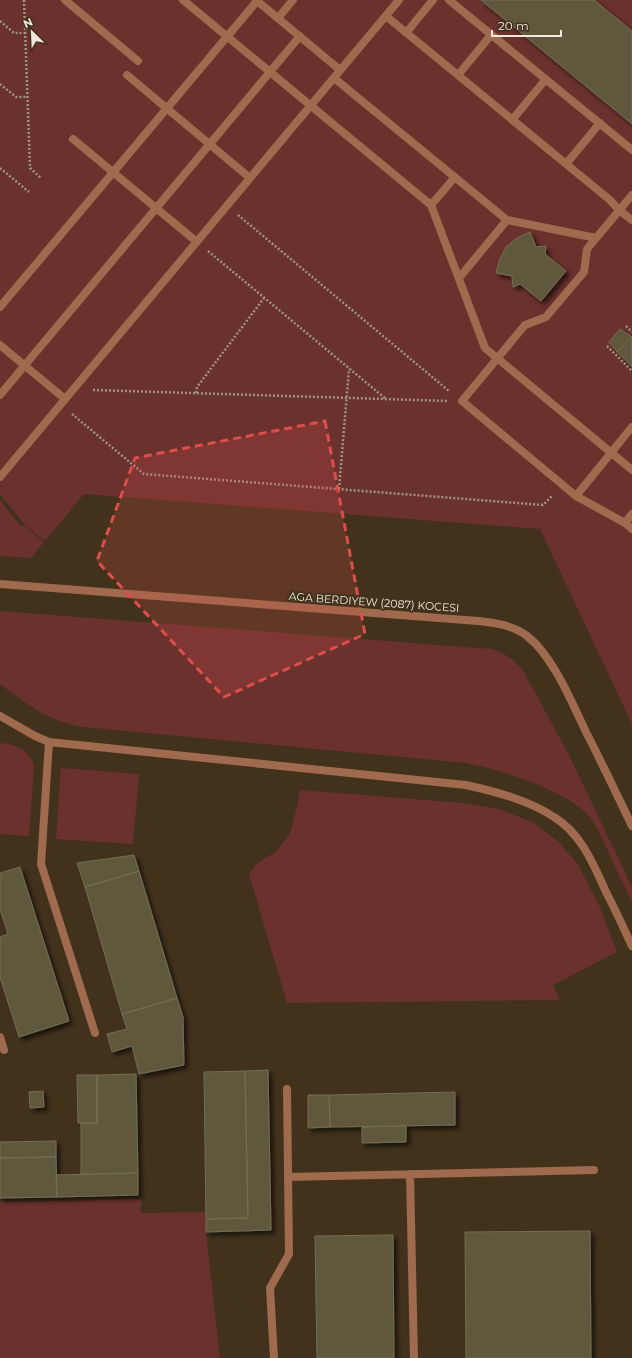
<svg xmlns="http://www.w3.org/2000/svg" width="632" height="1358" font-family="Montserrat,sans-serif">
<defs>
<filter id="shadow"><feDropShadow dx="3.5" dy="3.5" stdDeviation="2" flood-color="#0009"/></filter>
</defs>
<rect width="100%" height="100%" fill="#42321c"/>
<path fill="#6a312d" d="M0 0H632V724L540 529 84 494 45 541 24 524 0 494Z
M0 500 21 527 24 525 44 542 31 558 0 556Z
M0 611 491 649C506 653 514 660 524 672L569 755 632 887V902C623 884 614 865 606 847 601 836 596 824 588 815 566 790 498 769 466 763L83 727C48 721 28 705 0 684Z
M6 743C20 747 31 752 34 767L29 836 0 834V744Z
M61 768 139 774 133 844 56 839Z
M300 790 463 803 499 809 534 823 559 842 578 865 599 905 617 952 553 985 560 1000 287 1003 249 874 256 864 277 851 290 833 298 803Z
M141 1199V1213L206 1212V1232L220 1358H0V1202Z"/>
<path fill="#5e593e" stroke="#746e53" filter="url(#shadow)" d="M481 0H594L632 31V124Z
M530 232 536 247 546 246 545 254 566 271 541 301 520 284 513 287 512 276 496 273 500 259 506 247 517 238Z
M620 329 632 337 617 352 609 342Z
M632 337V367L617 352Z
M134 855 139 871 85 887 77 863Z
M20 867 69 1021 19 1037 0 977V937L8 934 0 909V873Z
M139 871 177 998 122 1014 85 887Z
M177 998 183 1017 184 1065 139 1074 132 1046 112 1052 107 1034 127 1029 122 1014Z
M268 1070 271 1230 206 1232V1219L248 1218 245 1071Z
M245 1071 248 1218 206 1219 204 1072Z
M136 1074 138 1173 81 1174V1123H97V1075Z
M77 1075H97V1123H78Z
M43 1091 44 1107 30 1108 29 1092Z
M455 1092V1125L330 1127 329 1095Z
M308 1095H329L330 1127 308 1128Z
M406 1126V1142L362 1143V1127Z
M56 1141V1157L0 1158V1142Z
M56 1157 57 1197 0 1198V1158Z
M138 1173V1195L57 1197 56 1175Z
M590 1231 591 1358H466L465 1232Z
M393 1235 394 1358H317L315 1236Z"/>
<g fill="none" stroke-linecap="round" stroke-linejoin="round">
<path stroke="#9f9381" stroke-width="2.5" stroke-dasharray="2 2" stroke-linecap="butt" d="M24 0 30 168 41 178
M0 21 14 33H26
M0 84 16 97H28
M0 168 29 192
M238 215 449 391
M208 251 386 399
M626 326 632 332
M607 346 632 371
M93 390 448 401
M196 393 197 387 264 298
M72 414 144 474 543 505 552 496
M339 489 349 369"/>
<path stroke="#9f6a4d" stroke-width="8" d="M65 0 138 61
M183 0 431 205 485 348 632 470
M256 0 340 70
M449 0 632 150
M386 16 610 200 619 210 632 220
M278 18 293 0
M406 33 433 0
M127 75 250 178
M458 75 491 35
M334 78 507 220 596 238
M512 120 546 79
M73 139 197 242
M566 164 600 123
M632 195 587 249 584 272 546 317 525 325 462 401 576 496 625 523 632 529
M431 205 455 177
M459 278 507 220
M0 307 257 1
M0 345 65 399
M0 395 300 36
M0 477 399 0
M576 496 632 427
M625 523 632 514
M49 742 41 864 95 1033
M0 1037 4 1050
M410 1174 414 1358
M288 1177 594 1170
M274 1358 270 1288 289 1254 287 1089"/>
<path stroke="#9f6a4d" stroke-width="8" d="M0 584 478 621C495 623 513 625 527 636 553 656 572 703 586 732 602 763 617 795 632 826
M0 716 35 736 49 742 466 785C497 792 528 800 554 817 582 834 594 866 607 894 616 911 624 929 632 946"/>
</g>
<path fill="#db4e4c" fill-opacity="0.2" stroke="#db4e4c" stroke-width="3" stroke-dasharray="8 5" stroke-linejoin="round" d="M325 421 365 634 224 697 97 561 135 458Z"/>
<g text-anchor="middle" stroke-width="4" stroke-linejoin="round" paint-order="stroke">
<g font-size="11" fill="#f1e7da" stroke="#42321c">
<text transform="translate(374 602) rotate(4)" y="4">AGA BERDIYEW (2087) KOCESI</text>
</g>
</g>
<g transform="translate(32 32) rotate(336)" stroke="#42321c" stroke-width="3" paint-order="stroke">
<path d="M0-3L7 15L0 10L-7 15Z" fill="#f1e7da"/>
<text y="-6" font-size="11" font-weight="bold" text-anchor="middle" fill="#f1e7da">N</text>
</g>
<path d="M492 30v6h69v-6" fill="none" stroke="#f1e7da" stroke-width="2"/>
<text x="498" y="30" font-size="12" fill="#f1e7da" stroke="#42321c" stroke-width="3" paint-order="stroke">20 m</text>
</svg>
